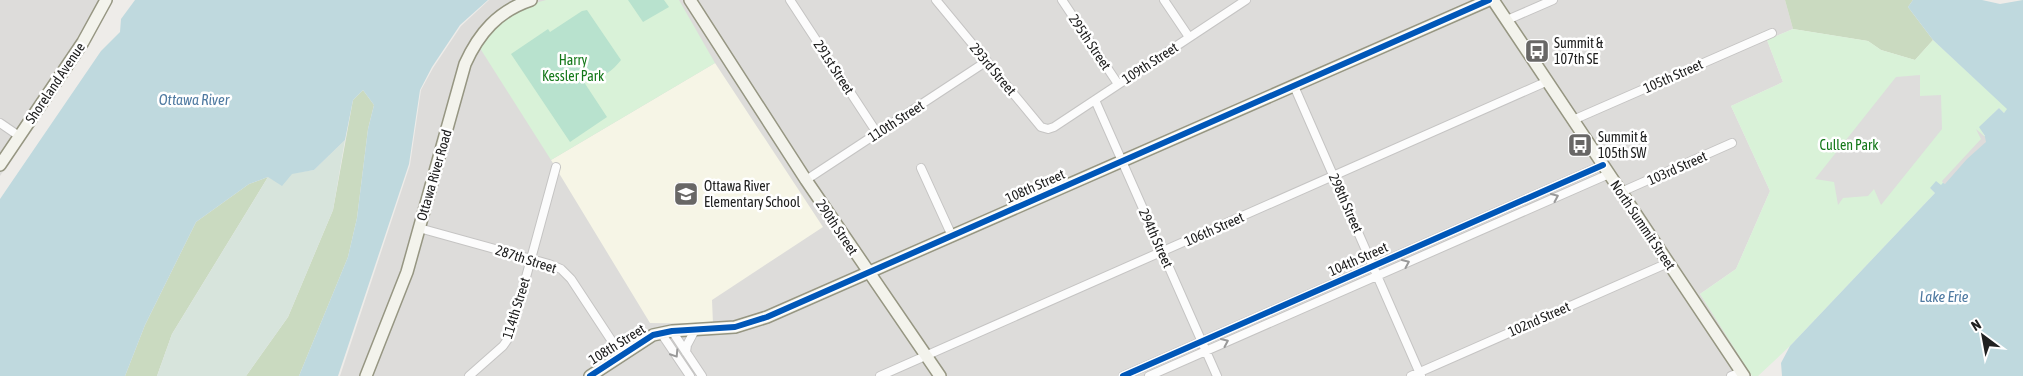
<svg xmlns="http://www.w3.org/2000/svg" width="2023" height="376" font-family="'Asap Condensed',sans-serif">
<rect width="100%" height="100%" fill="#eeece9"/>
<path fill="#dddcda" d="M0 0H112L88 44 0 176Z
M489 0H1785L1793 29 1767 40 1783 82 1731 106 1770 191 1736 269 1700 294 1751 372 1742 376H340L410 165 421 90 433 68 461 26Z"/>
<path fill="#f6f5e6" d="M715 63 823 227 712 300 713 324 650 323 551 160Z"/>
<path fill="#cadac0" d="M1785 0H1913L1908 7 1933 40 1915 60 1881 50 1868 41 1793 29Z
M363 90 374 105 368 129 357 218 348 257 299 376H246L288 317 333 210 353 100Z
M268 177 172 334 157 376H125L145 325 196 222 249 184Z"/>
<path fill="#d7e4dc" d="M345 140 333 210 288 317 246 376H157L172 334 268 177 314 170Z"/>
<path fill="#d9f2d8" d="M546 0H679L715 63 551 160 478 45 495 24 528 5Z
M1793 29 1868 41 1881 50 1915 60 1933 40 2008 109 2004 113 1999 108 1980 127 1985 137 1941 186 1930 188 1935 193 1790 346 1758 376H1752L1700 294 1736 269 1770 191 1731 106 1783 82 1767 40Z"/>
<path fill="#b8e2ce" d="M628 0H664L669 7 643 22Z
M587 10 621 60C612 72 598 82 582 79L607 117 570 142 511 54 548 29 550 32 582 11Z"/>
<path fill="#dedddc" d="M1920 75V96L1941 95 1942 129 1881 205 1874 189 1868 196 1843 198 1838 205 1834 182 1815 179 1896 77Z"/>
<path fill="#bfd9de" d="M135 0H488L460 25 432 67 420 90 409 164 338 376H299L348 257 357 218 368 129 374 105 363 90 353 100 345 140 314 170 292 174 282 186 268 177 249 184 196 222 145 325 125 376H0V199L101 51 120 32 121 19Z
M1913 0H1982L2000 4 2023 0V376H1782L1781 363 1790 346 1935 193 1930 188 1936 181 1941 185 1985 136 1979 127 1999 108 2004 113 2007 109 1933 40 1908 7Z"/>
<path fill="#dddcdb" d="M1976 129 1985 137 1986 142 1967 159 1945 184 1943 183 1942 181 1981 139Z"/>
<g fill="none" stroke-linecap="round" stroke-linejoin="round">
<defs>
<path id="street" d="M790 0 877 133
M936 0 1041 127 1048 129 1054 127 1246 0
M1062 0 1118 84
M1164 0 1189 37
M1507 20 1553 0
M1294 86 1421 376
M1095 100 1217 376
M1573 120 1772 33
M0 123 19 136
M921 168 952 236
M806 180 987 61
M1621 192 1732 143
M419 228 549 264 561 269 571 279 621 355
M672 331 702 376
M661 333 690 376
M686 352 687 345 695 330
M469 376 503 346 510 336 556 167
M880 376 1548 81
M1123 376 1603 165
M1149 376 1609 174
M1411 376 1668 263
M1731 376 1741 372"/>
<path id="secondary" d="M690 0 806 180 940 376
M1493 0 1744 376
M0 165 83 42 106 0
M366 376 407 272 465 64C479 33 498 11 531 0
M590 376 653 335 672 331 735 327 767 317 1489 0"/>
</defs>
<use href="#street" stroke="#c5c4c3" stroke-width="10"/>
<use href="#secondary" stroke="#969682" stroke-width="14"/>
<use href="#street" stroke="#fcfcfc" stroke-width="8"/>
<use href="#secondary" stroke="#f3f3ec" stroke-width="11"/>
<defs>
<path id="cycleway" d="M590 376 653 335 672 331 735 327 767 317 1489 0
M1123 376 1603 165"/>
</defs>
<use href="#cycleway" stroke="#fff" stroke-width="9"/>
<use href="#cycleway" stroke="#0057b8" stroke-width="6"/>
</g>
<defs><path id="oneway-chevron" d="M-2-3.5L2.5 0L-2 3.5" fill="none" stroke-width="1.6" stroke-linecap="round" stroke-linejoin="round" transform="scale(1.25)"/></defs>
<g stroke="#999">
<use href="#oneway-chevron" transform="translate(1555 197) rotate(-24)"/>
<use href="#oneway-chevron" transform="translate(1406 263) rotate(-24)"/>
<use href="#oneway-chevron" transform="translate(1225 342) rotate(-24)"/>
<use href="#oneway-chevron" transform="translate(675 354) rotate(57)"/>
</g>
<defs>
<symbol id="bus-square" viewBox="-11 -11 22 22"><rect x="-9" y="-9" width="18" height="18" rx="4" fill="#686766" stroke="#fff"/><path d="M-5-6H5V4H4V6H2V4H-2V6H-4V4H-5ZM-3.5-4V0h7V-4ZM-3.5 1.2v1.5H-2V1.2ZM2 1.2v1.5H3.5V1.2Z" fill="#fff"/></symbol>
<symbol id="school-square" viewBox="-11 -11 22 22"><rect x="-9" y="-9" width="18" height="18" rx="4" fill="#686766" stroke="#fff"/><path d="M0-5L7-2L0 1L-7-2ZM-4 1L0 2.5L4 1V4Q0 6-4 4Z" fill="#fff"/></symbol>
</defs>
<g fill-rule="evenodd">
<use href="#bus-square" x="1523" y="37" width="28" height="28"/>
<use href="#bus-square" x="1566" y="131" width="28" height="28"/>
<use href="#school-square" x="672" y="180" width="28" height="28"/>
</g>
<g text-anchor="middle" stroke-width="5" stroke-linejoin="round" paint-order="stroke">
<g font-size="14" fill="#202020" stroke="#fff">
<text transform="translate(1090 42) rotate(56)" y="5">295th Street</text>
<text transform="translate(1150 63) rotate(-33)" y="5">109th Street</text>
<text transform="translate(834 67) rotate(57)" y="5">291st Street</text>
<text transform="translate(993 69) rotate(50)" y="5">293rd Street</text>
<text transform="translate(1673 76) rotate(-24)" y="5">105th Street</text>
<text transform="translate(55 83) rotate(-56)" y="5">Shoreland Avenue</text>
<text transform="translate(896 121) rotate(-33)" y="5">110th Street</text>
<text transform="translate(1677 168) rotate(-24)" y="5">103rd Street</text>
<text transform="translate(434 175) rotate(-74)" y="5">Ottawa River Road</text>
<text transform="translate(1035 186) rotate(-24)" y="5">108th Street</text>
<text transform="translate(1346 203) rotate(66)" y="5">298th Street</text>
<text transform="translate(1643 225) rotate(56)" y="5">North Summit Street</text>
<text transform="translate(837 227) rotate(56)" y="5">290th Street</text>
<text transform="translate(1214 229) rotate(-24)" y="5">106th Street</text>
<text transform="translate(1156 238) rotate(66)" y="5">294th Street</text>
<text transform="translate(526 259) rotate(18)" y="5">287th Street</text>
<text transform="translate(1358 259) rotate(-24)" y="5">104th Street</text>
<text transform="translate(516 308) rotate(-73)" y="5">114th Street</text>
<text transform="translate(1539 319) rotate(-24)" y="5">102nd Street</text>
<text transform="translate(617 344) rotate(-32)" y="5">108th Street</text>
</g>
<g font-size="14" fill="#202020" stroke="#fff" text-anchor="start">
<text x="1554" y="48">Summit &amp;<tspan x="1554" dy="16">107th SE</tspan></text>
<text x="1598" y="142">Summit &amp;<tspan x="1598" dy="16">105th SW</tspan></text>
<text x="704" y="191">Ottawa River<tspan x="704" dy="16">Elementary School</tspan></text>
</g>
<g font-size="14" fill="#147819" stroke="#fff">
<text x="573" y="65">Harry<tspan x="573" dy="16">Kessler Park</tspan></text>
<text x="1849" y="150">Cullen Park</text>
</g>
<g font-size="15" font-style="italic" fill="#4f7aa1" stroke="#fff">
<text x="194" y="105">Ottawa River</text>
<text x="1944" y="302">Lake Erie</text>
</g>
</g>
<g transform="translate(1983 336) rotate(328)" stroke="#ffffff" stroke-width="4" paint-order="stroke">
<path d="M0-4L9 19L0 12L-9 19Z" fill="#202020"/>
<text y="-8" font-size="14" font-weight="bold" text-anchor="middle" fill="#202020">N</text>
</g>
</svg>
